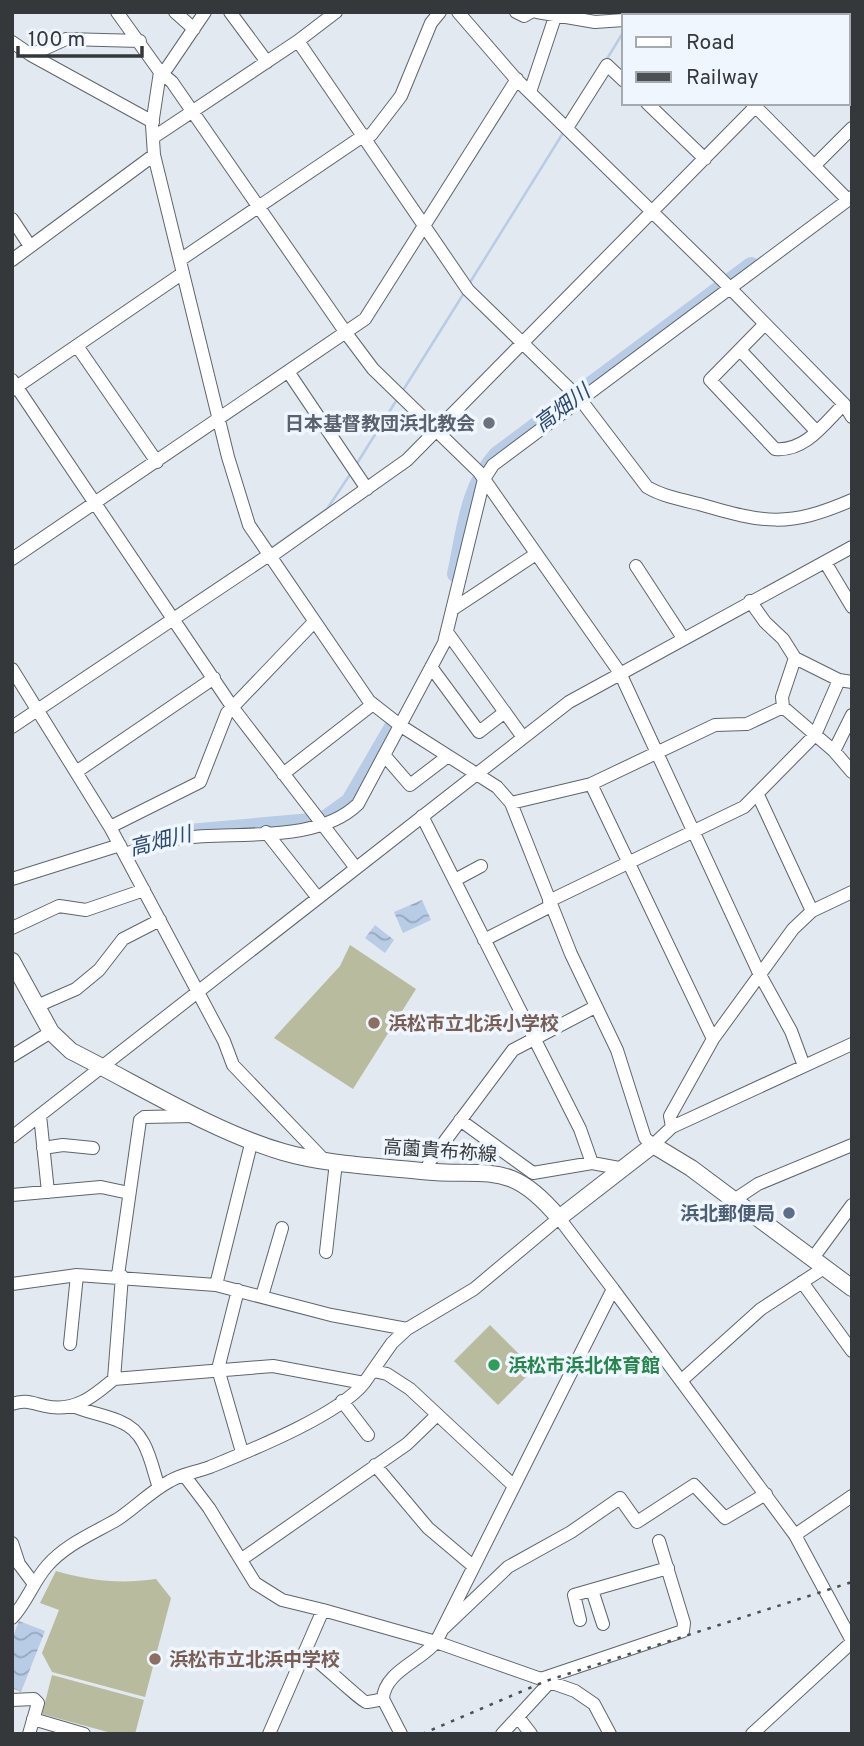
<svg xmlns="http://www.w3.org/2000/svg" width="864" height="1746" font-family="Overpass,'Noto Sans JP',sans-serif">
<defs>
<pattern id="water-waves" width="16" height="10" patternUnits="userSpaceOnUse" patternTransform="scale(1.75)"><rect width="16" height="10" fill="#b8cce6"/><path d="M0 5q4-4 8 0t8 0" fill="none" stroke="#96a7bc"/></pattern>
</defs>
<rect width="100%" height="100%" fill="#e2e9f0"/>
<path fill="#b8bb9d" d="M350 945 416 989 353 1089 274 1038 340 966Z
M490 1325 534 1369 498 1405 454 1361Z
M56 1571C91 1581 120 1584 156 1579L171 1598 145 1697 52 1672 42 1653 59 1610 40 1603Z
M52 1675 144 1700 135 1734H115L42 1714Z"/>
<path fill="url(#water-waves)" d="M422 900 431 920 403 933 394 912Z
M375 925 394 940 385 953 365 938Z
M19 1621 45 1631 21 1692 12 1688V1639Z"/>
<g fill="none" stroke-linecap="round" stroke-linejoin="round">
<path stroke="#b8cce6" stroke-width="2.5" d="M633 16 635 12
M605 62 624 31
M469 284 563 133
M402 392 464 293
M356 465 396 401
M270 549 327 509 351 473"/>
<path stroke="#b8cce6" stroke-width="16" d="M455 574C464 533 467 488 496 455L751 265
M324 819 349 801 392 727
M189 832 311 821"/>
<defs>
<path id="minor" d="M117 12 160 72 152 125 154 155 228 457 249 525 369 701 401 726 497 787 511 803 571 954 617 1050 645 1138 653 1145 672 1127 852 1044
M175 12 194 29
M205 12 167 68 160 72 172 82 346 333 373 369 479 472 620 673 759 973 791 1031 804 1066
M230 12 267 62
M458 12 515 78 723 281 844 404 852 417
M516 12 524 16 531 12
M537 12 595 22 624 20
M798 16 812 12
M823 16 826 12
M298 41 468 290 580 399 647 487C662 496 682 500 699 504 764 523 788 528 852 500
M12 42 31 55 66 39 140 41
M31 55 153 122
M530 92 555 17
M647 103 705 159
M752 103 848 200
M567 128 607 65 624 81
M154 137 298 41 336 12
M815 165 852 128
M12 219 30 246
M12 260 154 155
M180 260 363 136 371 135 401 96 431 23 440 12
M765 324 710 380 775 449C805 452 824 424 844 404
M77 346 157 462
M740 350 816 431
M289 373 367 489
M12 380 233 708 356 868
M12 390 183 273
M270 557 407 460 759 103
M12 559 365 319 517 79
M825 562 852 607
M636 566 683 638
M750 601 765 622 783 639 795 658 839 680 852 682
M453 609 536 554
M447 632 522 736
M431 667 479 732 505 712
M12 669 110 827 224 1041 233 1065 325 1161
M783 707 782 697 795 658
M12 727 269 555
M834 751 852 715
M384 755 410 785 448 756
M76 772 214 678
M283 774 373 704
M591 784 713 1039
M758 795 812 911
M511 803 591 784 715 725 747 724 783 707 834 751 852 772
M422 816 580 1129 592 1163
M110 827 200 782 227 713 314 622
M266 832 318 898
M125 854C144 848 163 840 182 838 236 831 317 844 358 804L444 643 484 479 493 465 852 197
M12 879 120 845
M455 880 481 866
M549 901 744 807 815 735 839 680
M12 928 59 906 86 910 144 890
M484 940 551 906
M37 1006 76 989 99 970 123 939 160 920
M12 1056 51 1032
M40 1115 48 1192
M460 1120 533 1173 592 1163 619 1168
M672 1127 670 1116 713 1039 793 929 812 911 852 892
M12 1137 569 702 852 547
M43 1148 63 1145 93 1148
M426 1172 430 1161 513 1050 595 1007
M12 1195 101 1187 129 1193
M734 1200 758 1184 852 1145
M326 1252 336 1162
M813 1258 852 1205
M118 1275 140 1120 144 1117 193 1116
M802 1282 852 1351
M12 1284 77 1275 216 1285 331 1315 407 1329
M216 1285 252 1140
M613 1289 795 1535 852 1641
M238 1290 218 1369 242 1452
M262 1296 282 1228
M70 1344 77 1275
M374 1371 387 1374 410 1389 514 1486
M114 1379 122 1276
M682 1380 761 1309 824 1268
M342 1401 368 1435
M12 1404C25 1399 32 1403 45 1406 74 1413 94 1396 114 1379L273 1366 364 1383 392 1343 407 1329 474 1289 559 1218 613 1289 436 1642C421 1661 384 1672 383 1699L401 1734
M73 1406C89 1413 106 1415 121 1422 147 1432 151 1464 159 1488
M375 1465 428 1528 473 1566
M184 1475 209 1508 255 1583 282 1600 323 1610
M795 1535 852 1496
M12 1543 19 1564 34 1584
M242 1559 407 1444 436 1416
M592 1590 603 1624
M12 1618C27 1602 33 1582 47 1566 66 1544 94 1533 118 1519 136 1507 151 1491 170 1481 182 1474 197 1472 210 1467 249 1451 339 1415 364 1383
M580 1620 574 1595 668 1568
M444 1628 508 1567 571 1532 620 1498 637 1522 694 1485 725 1518 766 1494
M305 1651C316 1658 361 1701 366 1702 370 1702 378 1700 383 1699
M541 1679 683 1631 684 1623 659 1541
M12 1700 34 1699 38 1703 29 1734
M518 1717 531 1734
M33 1719 84 1734
M269 1734 323 1610 436 1642 575 1691 594 1704 610 1734
M502 1734 549 1683
M752 1734 852 1642"/>
<path id="major" d="M12 961 51 1032 71 1051C137 1084 214 1132 283 1152 328 1165 375 1166 421 1171 488 1178 509 1158 559 1218L653 1145 691 1168 852 1288"/>
</defs>
<use href="#minor" stroke="#5f656b" stroke-width="14"/>
<use href="#major" stroke="#5f656b" stroke-width="18"/>
<use href="#minor" stroke="#fff" stroke-width="12"/>
<use href="#major" stroke="#fff" stroke-width="16"/>
<path stroke="#4c5053" stroke-width="2.5" stroke-dasharray="3.5 7" stroke-linecap="butt" d="M422 1734 546 1681 852 1582"/>
</g>
<circle fill="#6b7280" stroke="#eff6fe" stroke-width="2.5" cx="489" cy="423" r="7"/>
<g fill="#8d6e63" stroke="#eff6fe" stroke-width="2.5">
<circle cx="374" cy="1023" r="7"/>
<circle cx="155" cy="1659" r="7"/>
</g>
<circle fill="#5c6f8a" stroke="#eff6fe" stroke-width="2.5" cx="789" cy="1213" r="7"/>
<circle fill="#2e9e5b" stroke="#eff6fe" stroke-width="2.5" cx="494" cy="1365" r="7"/>
<g text-anchor="middle" stroke-width="7" stroke-linejoin="round" paint-order="stroke">
<g font-size="19" font-weight="bold" fill="#5b616d" stroke="#eff6fe" text-anchor="end">
<text x="475" y="430">日本基督教団浜北教会</text>
</g>
<g font-size="19" font-weight="bold" fill="#785e54" stroke="#eff6fe" text-anchor="start">
<text x="388" y="1030">浜松市立北浜小学校</text>
<text x="169" y="1666">浜松市立北浜中学校</text>
</g>
<g font-size="19" fill="#35383b" stroke="#eff6fe">
<text transform="translate(440 1150) rotate(4)" y="7">高薗貴布祢線</text>
</g>
<g font-size="19" font-weight="bold" fill="#4e5e75" stroke="#eff6fe" text-anchor="end">
<text x="775" y="1220">浜北郵便局</text>
</g>
<g font-size="19" font-weight="bold" fill="#27864d" stroke="#eff6fe" text-anchor="start">
<text x="508" y="1372">浜松市浜北体育館</text>
</g>
<g font-size="21" font-style="italic" fill="#2c496e" stroke="#eff6fe">
<text transform="translate(562 408) rotate(-37)" y="7">高畑川</text>
<text transform="translate(160 841) rotate(-14)" y="7">高畑川</text>
</g>
</g>
<rect width="864" height="1746" fill="none" stroke="#35383b" stroke-width="28"/>
<rect x="622" y="14" width="228" height="91" fill="#eff6fe" stroke="#a5aab0" stroke-width="2"/>
<rect x="636" y="37" width="35" height="10" fill="#ffffff" stroke="#a5aab0" stroke-width="2"/>
<text x="686" y="49" font-size="21" fill="#35383b">Road</text>
<rect x="636" y="72" width="35" height="10" fill="#4c5053" stroke="#a5aab0" stroke-width="2"/>
<text x="686" y="84" font-size="21" fill="#35383b">Railway</text>
<path d="M18 46v10h124v-10" fill="none" stroke="#35383b" stroke-width="3.5"/>
<text x="28" y="46" font-size="21" fill="#35383b" stroke="#eff6fe" stroke-width="5" paint-order="stroke">100 m</text>
</svg>
